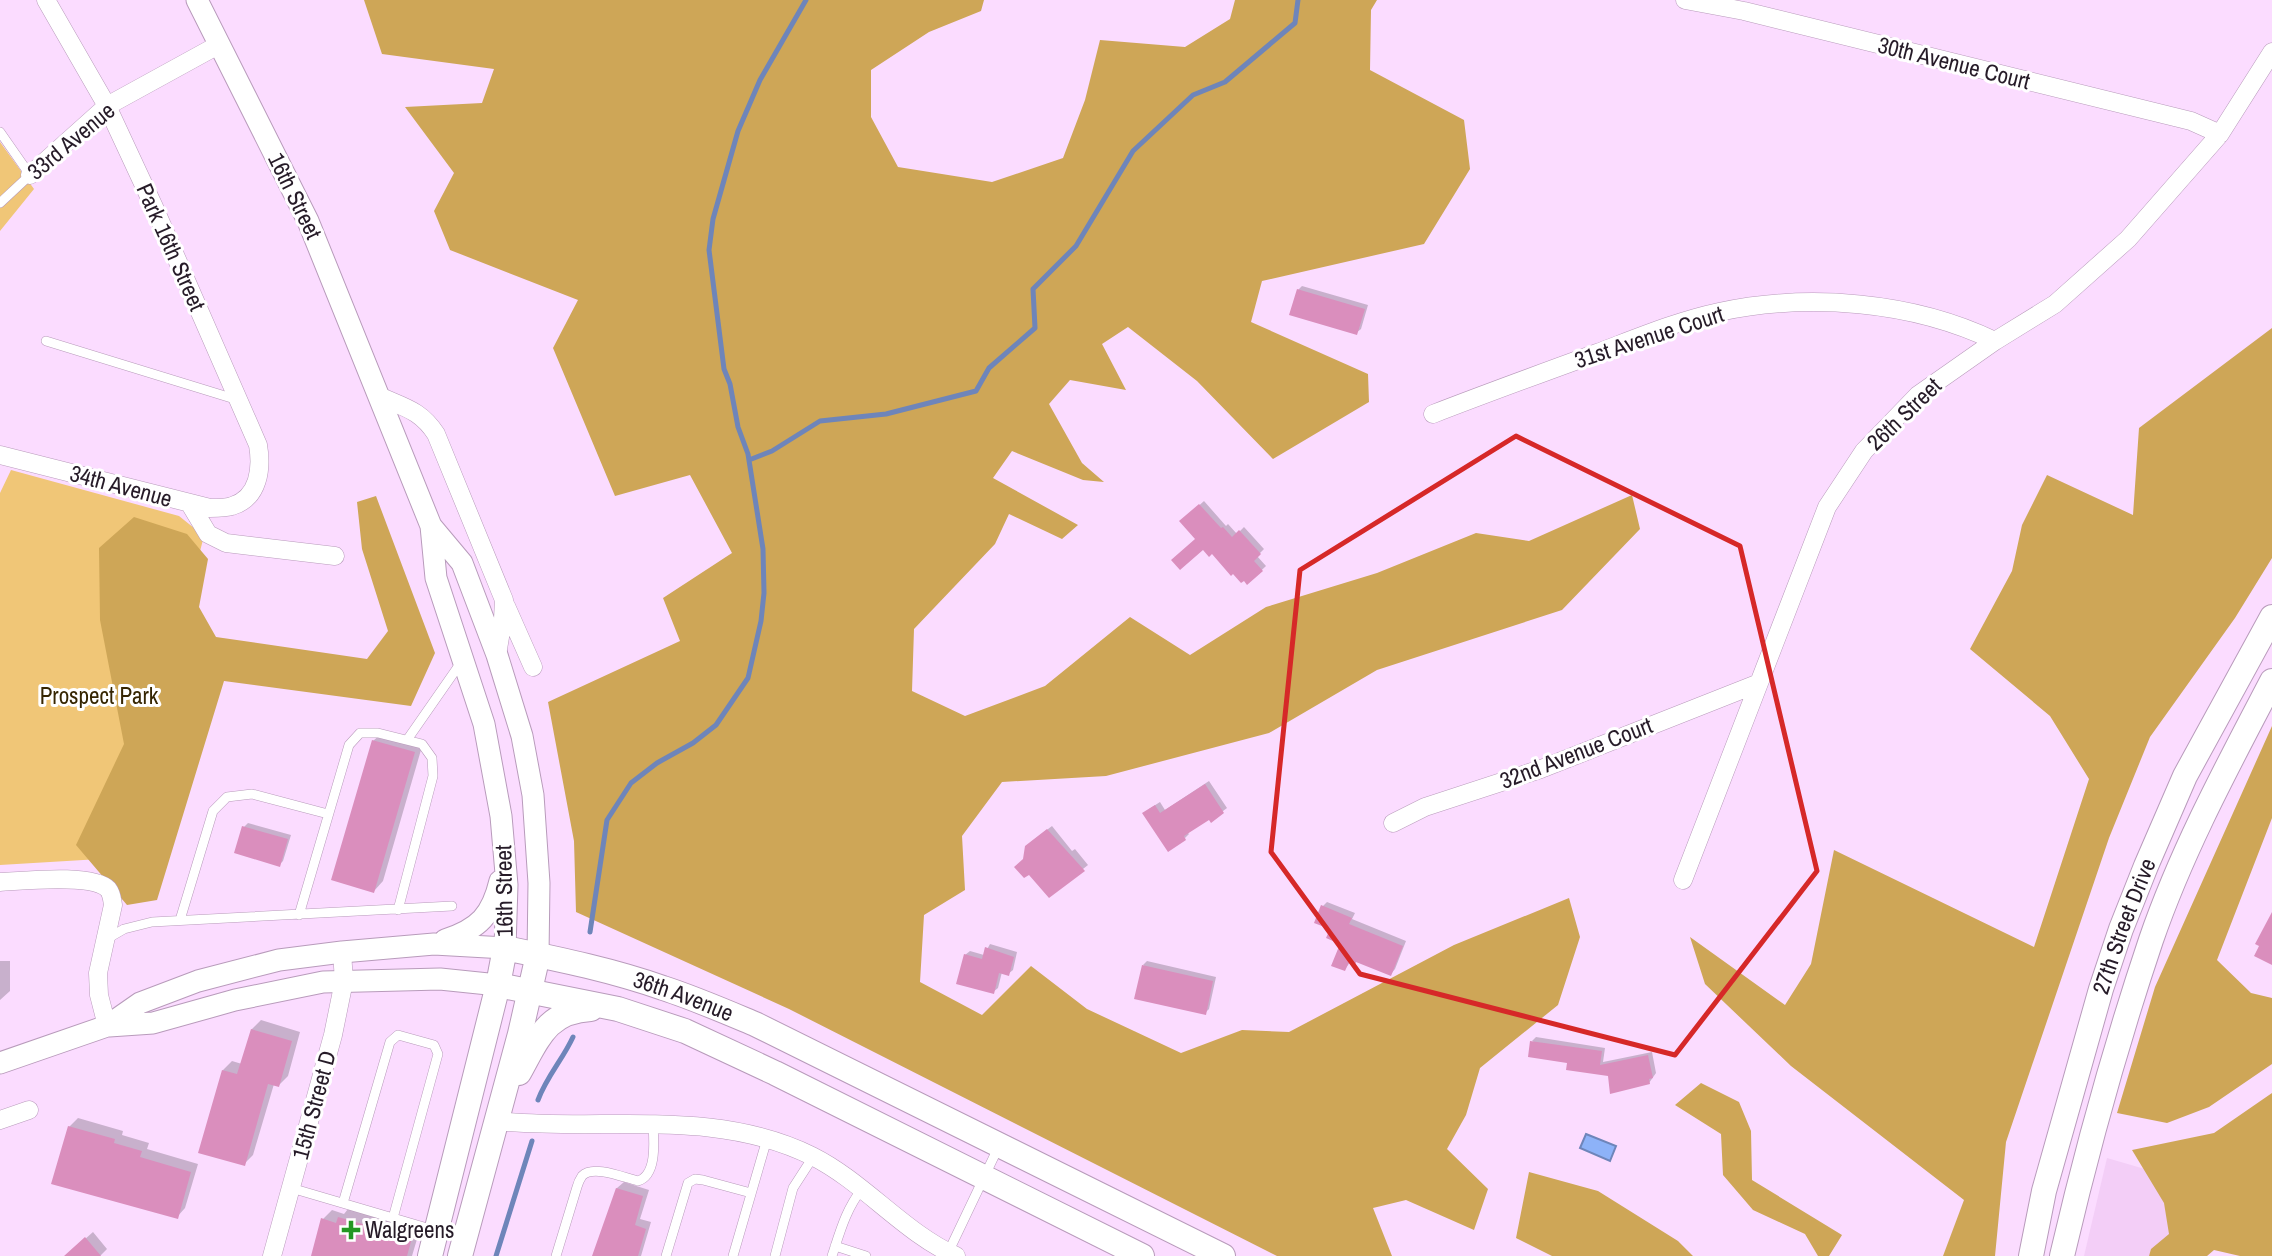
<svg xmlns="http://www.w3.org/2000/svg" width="2272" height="1256" font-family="'Archivo Narrow',sans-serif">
<rect width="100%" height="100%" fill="#fbdcff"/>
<path fill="#f3cef7" d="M2107 1158 2193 1183 2173 1256H2084Z"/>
<path fill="#f0c677" d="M0 142 34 189 0 231Z
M11 470 179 516 204 536 184 612 150 856 0 865V493Z"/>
<path fill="#cea657" d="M364 0H984L981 11 929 32 871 70V117L898 167 992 182 1063 158 1085 100 1100 40 1185 47 1230 19 1235 0H1377L1371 10 1370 70 1464 120 1470 169 1424 244 1262 281 1251 322 1368 374 1369 402 1273 459 1197 381 1128 327 1102 344 1126 390 1070 380 1049 404 1082 463 1104 482 1083 480 1012 451 993 478 1078 525 1062 539 1009 514 995 544 914 629 912 691 965 716 1045 686 1130 617 1190 655 1266 607 1377 573 1476 533 1529 541 1632 495 1640 529 1562 610 1377 670 1269 733 1106 776 1002 782 962 836 965 890 924 915 920 982 982 1015 1031 966 1087 1009 1181 1053 1242 1030 1289 1032 1454 945 1569 898 1580 937 1558 1005 1480 1068 1466 1115 1447 1149 1488 1189 1474 1230 1406 1200 1373 1208 1392 1256H1277L789 1009 576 912 574 841 548 702 680 641 663 598 732 553 690 475 615 496 553 348 578 300 450 250 434 211 454 173 405 107 482 103 494 69 382 54Z
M2272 328V558L2235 618 2150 737 2109 838 2006 1142 1995 1256H1943L1964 1200 1791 1066 1705 984 1690 937 1785 1005 1811 964 1834 850 2034 947 2089 779 2050 716 1970 649 2012 571 2022 525 2047 475 2133 515 2139 428Z
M376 496 435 653 411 706 224 681 157 900 127 905 76 845 124 744 100 620 99 548 134 517 187 534 208 559 199 607 216 637 367 659 388 631 362 549 357 502Z
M2272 726V818L2217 960 2251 993 2272 998V1064L2209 1107 2167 1123 2117 1113 2155 987Z
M1701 1083 1739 1102 1751 1131 1752 1180 1842 1235 1829 1256H1818L1805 1234 1753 1210 1723 1175 1721 1134 1675 1105Z
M2272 1093V1256H2240L2214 1250 2207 1256H2149L2151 1249 2169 1234 2164 1203 2132 1150 2214 1133Z
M1529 1172 1598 1191 1678 1241 1693 1256H1552L1516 1238Z"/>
<path fill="#8db2f8" stroke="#6e85ba" stroke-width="2" d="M1586 1134 1616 1146 1610 1161 1580 1148Z"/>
<path fill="#0003" d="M1302 286 1368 305 1361 329 1356 333 1298 290Z
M1204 501 1226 526 1228 524 1237 534 1244 527 1264 549 1257 556 1266 566 1248 583 1197 539 1182 521Z
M383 732 423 743 383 881 374 891 373 741Z
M1209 781 1227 808 1211 820 1209 817 1187 832 1189 834 1185 838 1149 809 1160 802 1165 810Z
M248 823 291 835 283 861 279 865 244 827Z
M1052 826 1072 851 1075 849 1088 865 1049 896 1025 859 1031 842Z
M1327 902 1355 913 1352 919 1406 941 1395 969 1391 974 1357 960 1351 961 1345 969 1342 943 1323 906Z
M990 944 1017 952 1013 970 1008 974 1002 972 998 988 993 992 965 955 970 951 984 955Z
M0 961H10V991L0 1000Z
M1147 961 1216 977 1209 1009 1205 1013 1143 965Z
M261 1020 300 1032 288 1076 279 1085 274 1084 253 1155 244 1164 223 1070 232 1061 242 1064 252 1029Z
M1536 1037 1605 1048 1603 1062 1652 1052 1656 1073 1649 1083 1610 1075 1569 1061 1532 1041Z
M78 1118 123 1131 122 1135 149 1143 147 1149 198 1164 185 1208 177 1217 69 1127Z
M624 1182 649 1190 640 1219 651 1222 641 1256H597L617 1188Z
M348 1209 420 1229 412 1256H312L323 1219 332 1210 344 1214Z
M93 1232 107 1249 100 1256H66Z"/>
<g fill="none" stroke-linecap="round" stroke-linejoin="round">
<path stroke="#6e85ba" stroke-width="5" d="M749 460 772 451 820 421 886 414 976 391 989 368 1035 328 1033 289 1076 246 1133 151 1193 95 1225 82 1295 23 1298 0
M590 932 607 820 631 783 657 763 693 743 716 725 748 678 761 621 764 593 763 549 748 454 738 427 730 384 724 369 709 250 713 219 738 131 760 80 806 0
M538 1100C547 1076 563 1059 573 1037
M496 1256 532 1141"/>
</g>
<path fill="#da8ebd" d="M1297 289 1365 309 1357 335 1289 315Z
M1199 504 1221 528 1223 527 1232 537 1239 530 1261 554 1254 561 1263 571 1247 585 1244 581 1241 583 1233 574 1231 576 1212 554 1209 557 1203 550 1180 570 1171 560 1195 539 1179 521Z
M372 740 415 752 374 893 331 880Z
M1205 784 1224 813 1211 823 1209 820 1184 836 1186 840 1168 852 1142 813 1155 805 1160 813Z
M242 826 288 839 280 867 234 853Z
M1047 829 1085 871 1049 898 1029 875 1024 878 1014 867 1023 859 1025 846Z
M1321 905 1352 918 1349 924 1403 946 1391 976 1356 962 1355 965 1349 962 1345 971 1331 966 1340 944 1326 938 1330 929 1314 923Z
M2272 912V965L2254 956 2259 946 2255 944Z
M985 947 1014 957 1009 976 999 973 994 994 956 984 964 954 982 959Z
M1142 965 1213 981 1206 1015 1134 999Z
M251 1029 292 1041 279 1087 268 1084 245 1166 198 1153 222 1070 237 1074Z
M1530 1041 1602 1051 1600 1065 1648 1055 1653 1078 1649 1079 1650 1084 1610 1094 1608 1076 1566 1070 1567 1063 1528 1057Z
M68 1126 115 1139 114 1143 142 1151 140 1157 191 1172 178 1219 51 1184Z
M616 1188 643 1196 635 1225 646 1229 638 1256H592Z
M338 1217 412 1238 407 1256H311L321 1218 336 1223Z
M85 1237 101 1256H64Z"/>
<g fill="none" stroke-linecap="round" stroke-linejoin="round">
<defs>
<path id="service" d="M0 132 30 175 0 203
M46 341 238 400
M407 740 462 661
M299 915 349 745 360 733H378L422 744 432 758 433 776 398 910
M180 920 213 811 227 797 252 794 328 814
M105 940 124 929 152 922 452 906
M291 1188 434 1230
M343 1203 390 1042 398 1035 434 1045 438 1054 393 1218
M835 1246 866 1256
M947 1255 998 1148
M556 1256 577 1187C578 1183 580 1179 582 1176 593 1164 625 1178 638 1181 657 1175 654 1142 653 1125
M666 1256 688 1183 695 1179 703 1180 751 1193
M733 1256 767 1139
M775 1256 793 1188 813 1157
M832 1256C840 1232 846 1209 862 1189"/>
<path id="minor" d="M1685 0 1744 11 2191 121 2220 134
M30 175 107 106 220 44
M381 397C406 408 421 411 436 434L504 600 503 619 497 655
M1433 414C1487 393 1542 373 1597 353 1637 338 1677 321 1719 312 1808 293 1912 301 1995 341
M0 455 210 508C217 508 226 508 232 506 259 498 262 468 258 445L154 207 107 106 46 0
M190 504 208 534 226 543 335 556
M506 606 533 667
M1393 823 1425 807 1541 769 1759 683
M1683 880 1827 507 1864 451 1918 395 1995 341 2055 304 2128 239 2220 134 2272 52
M0 882C23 881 92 873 108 889 112 894 112 899 113 905L98 973 99 995 107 1026
M0 1120 29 1110
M497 1121C602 1132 713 1107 812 1156 864 1182 903 1232 956 1256
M272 1256 333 1035 344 981 342 952"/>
<path id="tertiary" d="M431 526 462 563 497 655 522 736 533 795 539 883 538 955
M445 940C479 929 492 915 500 881
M109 1026 153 1023 235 1000 323 982 440 979 498 985
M0 1063 107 1026 140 1003 198 981 279 960 342 952 434 944 505 948 507 885 501 816 484 724 436 578 431 526 308 221 197 0"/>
<g id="secondary">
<path d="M498 985 618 1009 685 1031 775 1073 1142 1256"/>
<path d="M519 1073C538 1039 547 1011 591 1009"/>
<path id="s1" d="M430 1256 498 985 505 948C558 959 612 970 663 988 694 998 724 1011 755 1024L1223 1256"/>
<path d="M460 1256 520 1034 538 955"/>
<path id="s2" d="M2031 1256 2044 1191 2101 989 2121 929 2146 866 2185 776 2272 617"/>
<path d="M2062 1256C2087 1149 2116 1044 2151 940 2182 850 2228 765 2272 681"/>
</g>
</defs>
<use href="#service" stroke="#b89bbb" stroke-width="10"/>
<use href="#minor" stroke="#b89bbb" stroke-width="19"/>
<use href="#tertiary" stroke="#b89bbb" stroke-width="23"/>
<use href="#secondary" stroke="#b89bbb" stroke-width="26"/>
<use href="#service" stroke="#fff" stroke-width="9"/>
<use href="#minor" stroke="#fff" stroke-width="18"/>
<use href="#tertiary" stroke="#fff" stroke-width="21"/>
<use href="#secondary" stroke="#fff" stroke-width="24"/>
</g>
<path fill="none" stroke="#d62828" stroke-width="5" stroke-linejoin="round" d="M1516 436 1740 546 1817 871 1675 1055 1360 974 1271 852 1300 570Z"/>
<path fill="#249623" stroke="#fff" stroke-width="2.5" d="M347.5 1219.5h7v7h7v7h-7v7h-7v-7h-7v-7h7z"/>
<g text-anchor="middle" stroke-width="6" stroke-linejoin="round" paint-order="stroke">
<g font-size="23" fill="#261b28" stroke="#fff">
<text transform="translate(1954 63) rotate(14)" y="8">30th Avenue Court</text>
<text transform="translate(71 141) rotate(-40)" y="8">33rd Avenue</text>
<text transform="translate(295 196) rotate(64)" y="8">16th Street</text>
<text transform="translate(171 247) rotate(66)" y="8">Park 16th Street</text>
<text transform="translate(1649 337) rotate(-18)" y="8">31st Avenue Court</text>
<text transform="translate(1904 414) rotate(-44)" y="8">26th Street</text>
<text transform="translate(121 486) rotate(15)" y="8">34th Avenue</text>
<text transform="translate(1576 753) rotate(-21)" y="8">32nd Avenue Court</text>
<text transform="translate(504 891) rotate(-91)" y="8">16th Street</text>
<text dy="8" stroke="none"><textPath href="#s2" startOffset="343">27th Street Drive</textPath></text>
<text dy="8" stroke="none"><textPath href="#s1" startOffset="502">36th Avenue</textPath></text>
<text transform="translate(314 1105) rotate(-75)" y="8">15th Street D</text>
</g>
<g font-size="23" fill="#362602" stroke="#fff">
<text x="99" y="704">Prospect Park</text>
</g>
<g font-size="23" fill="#261b28" stroke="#fff" text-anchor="start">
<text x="365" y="1238">Walgreens</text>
</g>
</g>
</svg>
